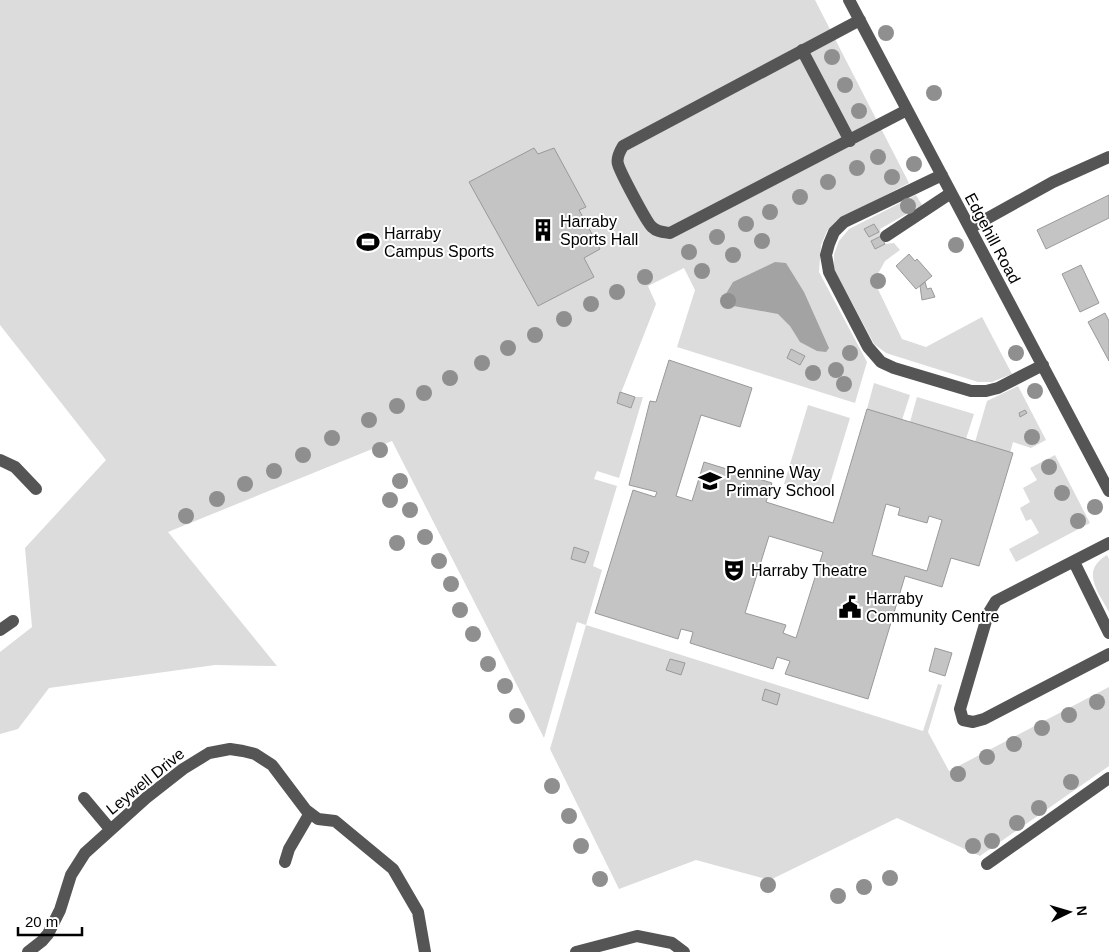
<svg xmlns="http://www.w3.org/2000/svg" width="1109" height="952" font-family="Helvetica,sans-serif">
<rect width="100%" height="100%" fill="#fff"/>
<path fill="#dcdcdc" fill-rule="evenodd" d="M0 0H815L909 183 836 221 827 231 821 245 819 272 867 362 855 403 677 347 695 290 684 268 648 286 656 304 617 403 631 408 635 397H643L619 478 597 471 594 479 617 486 593 566 602 570 586 625 923 731 938 684 942 685 928 732 949 771 1109 687V766L980 856 897 818 770 880 696 860 619 889 550 749 586 625 577 622 544 738 392 441 168 532 277 666 215 665 49 688 18 729 0 734V652L32 627 25 548 106 460 0 325ZM574 547 589 552 585 563 571 559Z
M916 195 922 205 880 229 881 236 871 241 885 244 894 243 900 250 885 261 874 281 902 339 926 347 982 317 1012 374 992 382H978L886 353 874 344 834 269V254L839 241 849 229Z
M874 383 910 395 902 420 867 409Z
M1018 386 1046 440 1031 448 1013 442 1010 453 975 442 987 401Z
M917 397 974 414 966 439 910 422Z
M808 405 850 418 826 497 784 484Z
M1055 455 1090 523 1016 562 1009 549 1039 533 1031 519 1026 521 1020 508 1030 502 1023 488 1037 480 1030 468Z
M1107 555 1109 559V612C1098 591 1080 571 1107 555Z"/>
<path fill="#a3a3a3" d="M775 262 786 263 804 292 829 348 826 352 817 351 800 342 790 326 778 314 728 305 724 297 733 282Z"/>
<path fill="#c4c4c4" stroke="#999" fill-rule="evenodd" d="M534 148 538 154 554 148 586 207 579 210 600 249 584 258 594 277 538 306 469 182Z
M1109 195V218L1046 249 1037 230Z
M874 224 879 232 869 237 864 229Z
M881 236 885 244 875 249 871 241Z
M909 254 915 261 917 259 932 276 916 289 896 266Z
M1081 265 1099 303 1080 312 1062 274Z
M925 282 927 289 931 288 935 297 922 300 920 286Z
M1105 313 1109 321V361L1088 322Z
M791 349 805 356 800 365 787 358Z
M669 360 752 388 740 427 701 415 676 496 692 501 704 462 772 483 766 502 833 523 867 409 1013 453 979 566 951 558 942 587 905 576 868 699 785 674 790 661 777 657 773 669 690 643 693 632 681 629 678 639 595 613 633 490 655 497 657 492 629 485 650 401 656 402ZM886 504 900 508 898 515 927 523 929 516 942 520 927 571 872 555ZM769 536 823 552 796 638 783 633 786 625 745 613Z
M620 392 635 397 631 408 617 403Z
M1025 410 1027 413 1020 417 1019 413Z
M574 547 589 552 585 563 571 559Z
M935 648 952 653 945 676 929 671Z
M670 659 685 663 681 675 666 670Z
M765 689 780 694 777 705 762 700Z"/>
<g fill="none" stroke-linecap="round" stroke-linejoin="round">
<path stroke="#555" stroke-width="12" d="M849 0 1109 491
M860 20 623 146C620 151 616 158 618 164 620 172 647 223 652 227 657 232 663 232 670 233L907 110
M802 50 850 141
M942 175 844 222 834 232 829 244 826 255 829 272 868 347 881 362 894 368 971 391H986L998 388 1043 365
M970 228 1053 182 1109 157
M886 236 951 193
M0 460 15 467 36 489
M1109 543 996 601 988 614 960 709 963 720 973 722 984 719 1109 654
M1074 562 1109 633
M0 630 13 621
M84 798 110 829
M285 862 289 849 310 813
M987 864 1109 778
M28 952 42 941 48 934 60 910 71 875 85 853 146 798 183 769 209 753 230 749 243 751 255 754 272 765 306 810 318 819 335 821 393 869 418 912 425 952
M576 952 637 936 672 943 684 952"/>
</g>
<g fill="#8f8f8f">
<circle cx="886" cy="33" r="8"/>
<circle cx="832" cy="57" r="8"/>
<circle cx="845" cy="85" r="8"/>
<circle cx="934" cy="93" r="8"/>
<circle cx="859" cy="111" r="8"/>
<circle cx="878" cy="157" r="8"/>
<circle cx="914" cy="164" r="8"/>
<circle cx="857" cy="168" r="8"/>
<circle cx="892" cy="177" r="8"/>
<circle cx="828" cy="182" r="8"/>
<circle cx="800" cy="197" r="8"/>
<circle cx="908" cy="206" r="8"/>
<circle cx="770" cy="212" r="8"/>
<circle cx="746" cy="224" r="8"/>
<circle cx="717" cy="237" r="8"/>
<circle cx="762" cy="241" r="8"/>
<circle cx="956" cy="245" r="8"/>
<circle cx="689" cy="252" r="8"/>
<circle cx="733" cy="255" r="8"/>
<circle cx="702" cy="271" r="8"/>
<circle cx="645" cy="277" r="8"/>
<circle cx="878" cy="281" r="8"/>
<circle cx="617" cy="292" r="8"/>
<circle cx="728" cy="301" r="8"/>
<circle cx="591" cy="304" r="8"/>
<circle cx="564" cy="319" r="8"/>
<circle cx="535" cy="335" r="8"/>
<circle cx="508" cy="348" r="8"/>
<circle cx="850" cy="353" r="8"/>
<circle cx="1016" cy="353" r="8"/>
<circle cx="482" cy="363" r="8"/>
<circle cx="836" cy="370" r="8"/>
<circle cx="813" cy="373" r="8"/>
<circle cx="450" cy="378" r="8"/>
<circle cx="844" cy="384" r="8"/>
<circle cx="1035" cy="391" r="8"/>
<circle cx="424" cy="393" r="8"/>
<circle cx="397" cy="406" r="8"/>
<circle cx="369" cy="420" r="8"/>
<circle cx="1032" cy="437" r="8"/>
<circle cx="332" cy="438" r="8"/>
<circle cx="380" cy="450" r="8"/>
<circle cx="303" cy="455" r="8"/>
<circle cx="1049" cy="467" r="8"/>
<circle cx="274" cy="471" r="8"/>
<circle cx="400" cy="481" r="8"/>
<circle cx="245" cy="484" r="8"/>
<circle cx="1062" cy="493" r="8"/>
<circle cx="217" cy="499" r="8"/>
<circle cx="390" cy="500" r="8"/>
<circle cx="1095" cy="507" r="8"/>
<circle cx="410" cy="510" r="8"/>
<circle cx="186" cy="516" r="8"/>
<circle cx="1078" cy="521" r="8"/>
<circle cx="425" cy="537" r="8"/>
<circle cx="397" cy="543" r="8"/>
<circle cx="439" cy="561" r="8"/>
<circle cx="451" cy="584" r="8"/>
<circle cx="460" cy="610" r="8"/>
<circle cx="473" cy="634" r="8"/>
<circle cx="488" cy="664" r="8"/>
<circle cx="505" cy="686" r="8"/>
<circle cx="1097" cy="702" r="8"/>
<circle cx="1069" cy="715" r="8"/>
<circle cx="517" cy="716" r="8"/>
<circle cx="1042" cy="728" r="8"/>
<circle cx="1014" cy="744" r="8"/>
<circle cx="987" cy="757" r="8"/>
<circle cx="958" cy="774" r="8"/>
<circle cx="1071" cy="782" r="8"/>
<circle cx="552" cy="786" r="8"/>
<circle cx="1039" cy="808" r="8"/>
<circle cx="569" cy="816" r="8"/>
<circle cx="1017" cy="823" r="8"/>
<circle cx="992" cy="841" r="8"/>
<circle cx="581" cy="846" r="8"/>
<circle cx="973" cy="846" r="8"/>
<circle cx="890" cy="878" r="8"/>
<circle cx="600" cy="879" r="8"/>
<circle cx="768" cy="885" r="8"/>
<circle cx="864" cy="887" r="8"/>
<circle cx="838" cy="896" r="8"/>
</g>
<defs>
<symbol id="building-bare" viewBox="-9 -9 18 18"><path d="M-4-6H4V6H1V3H-1V6H-4ZM-2.5-4.3h1.7v1.8h-1.7ZM.8-4.3h1.7v1.8H.8ZM-2.5-1h1.7V.8h-1.7ZM.8-1h1.7V.8H.8Z" fill="#000" stroke="#fff" stroke-width="2.5" paint-order="stroke"/></symbol>
<symbol id="stadium-bare" viewBox="-9 -9 18 18"><path d="M0-5a6.5 5 0 1 0 0 10a6.5 5 0 1 0 0-10ZM-3.5-1.8h7v3.6h-7Z" fill="#000" stroke="#fff" stroke-width="2.5" paint-order="stroke"/></symbol>
<symbol id="school-bare" viewBox="-9 -9 18 18"><path d="M0-5L7-2L0 1L-7-2ZM-4 1L0 2.5L4 1V4Q0 6-4 4Z" fill="#000" stroke="#fff" stroke-width="2.5" paint-order="stroke"/></symbol>
<symbol id="theatre-bare" viewBox="-9 -9 18 18"><path d="M-5-5.5Q0-4 5-5.5V0Q5 5 0 6Q-5 5-5 0ZM-3.3-2.5H-1v1.5H-3.3ZM1-2.5H3.3v1.5H1ZM-2.8 1Q0 5.5 2.8 1Z" fill="#000" stroke="#fff" stroke-width="2.5" paint-order="stroke"/></symbol>
<symbol id="civic-bare" viewBox="-9 -9 18 18"><path d="M-.6-6.5H3V-4.5H.6V-3L4-1V1h2V6H-6V1h2V-1L-.6-3ZM-1.2 2.5V6h2.4V2.5Z" fill="#000" stroke="#fff" stroke-width="2.5" paint-order="stroke"/></symbol>
</defs>
<g fill-rule="evenodd">
<use href="#building-bare" x="527" y="214" width="32" height="32"/>
<use href="#stadium-bare" x="352" y="226" width="32" height="32"/>
<use href="#school-bare" x="694" y="465" width="32" height="32"/>
<use href="#theatre-bare" x="718" y="554" width="32" height="32"/>
<use href="#civic-bare" x="834" y="591" width="32" height="32"/>
</g>
<g text-anchor="middle" stroke-width="4" stroke-linejoin="round" paint-order="stroke">
<g font-size="16" fill="#000" stroke="#fff" text-anchor="start">
<text x="560" y="227">Harraby<tspan x="560" dy="18">Sports Hall</tspan></text>
<text x="384" y="239">Harraby<tspan x="384" dy="18">Campus Sports</tspan></text>
<text x="726" y="478">Pennine Way<tspan x="726" dy="18">Primary School</tspan></text>
<text x="751" y="576">Harraby Theatre</text>
<text x="866" y="604">Harraby<tspan x="866" dy="18">Community Centre</tspan></text>
</g>
<g font-size="16" fill="#000" stroke="#fff">
<text transform="translate(993 238) rotate(62)" y="6">Edgehill Road</text>
<text transform="translate(145 781) rotate(-39)" y="6">Leywell Drive</text>
</g>
</g>
<g transform="translate(1069 912) rotate(85)" stroke="#ffffff" stroke-width="4" paint-order="stroke">
<path d="M0-4L9 19L0 12L-9 19Z" fill="#000000"/>
<text y="-8" font-size="14" font-weight="bold" text-anchor="middle" fill="#000000">N</text>
</g>
<path d="M18 927v8h64v-8" fill="none" stroke="#000000" stroke-width="2.5"/>
<text x="25" y="927" font-size="15" fill="#000000" stroke="#ffffff" stroke-width="4" paint-order="stroke">20 m</text>
</svg>
